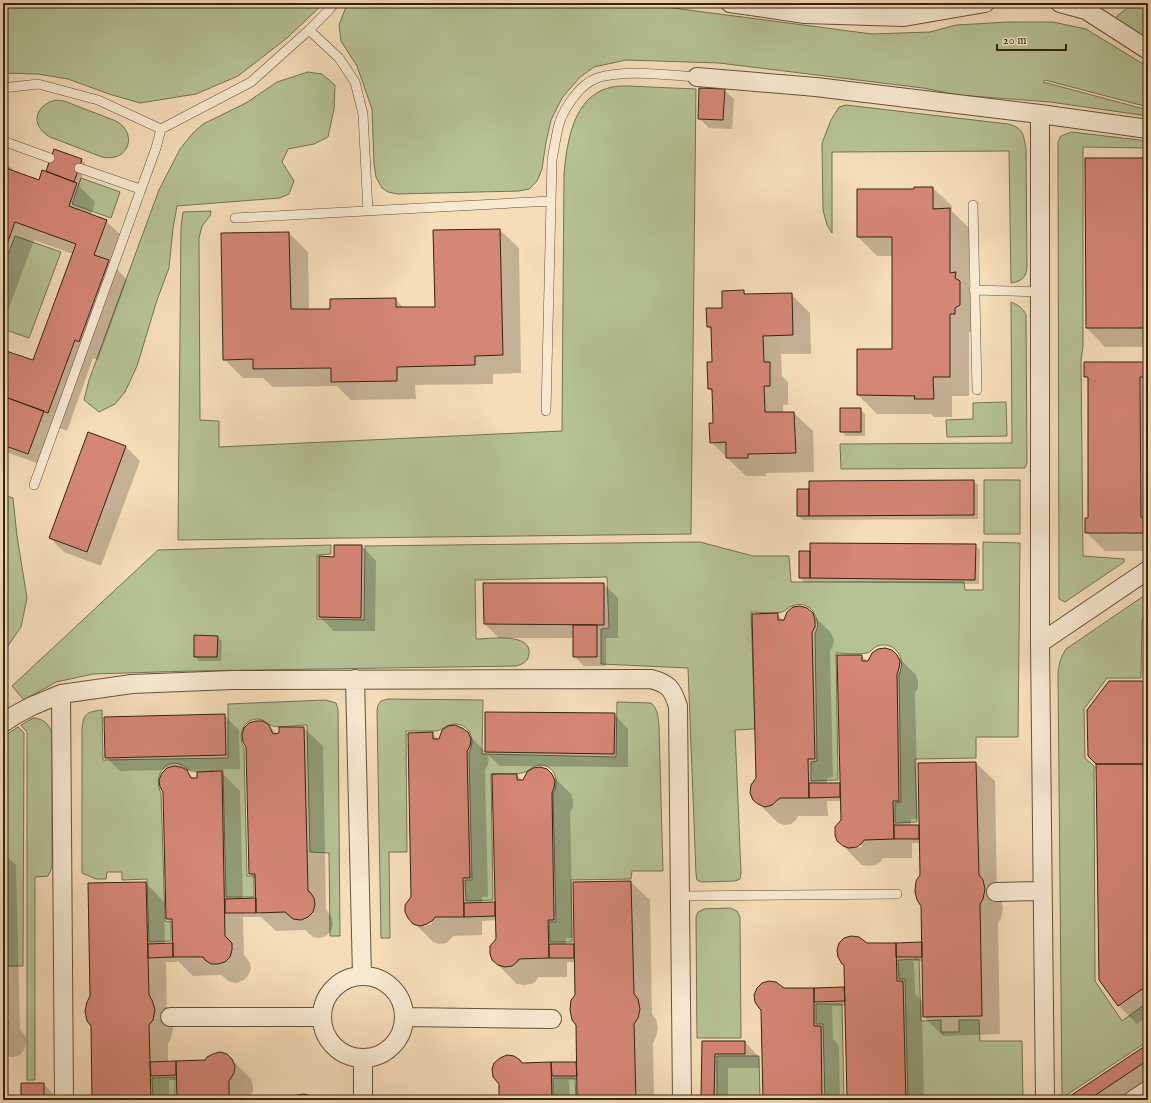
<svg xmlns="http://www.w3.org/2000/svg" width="1151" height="1103" font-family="'IM FELL English',serif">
<rect width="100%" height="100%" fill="#f5ddb8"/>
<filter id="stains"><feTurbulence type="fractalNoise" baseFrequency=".005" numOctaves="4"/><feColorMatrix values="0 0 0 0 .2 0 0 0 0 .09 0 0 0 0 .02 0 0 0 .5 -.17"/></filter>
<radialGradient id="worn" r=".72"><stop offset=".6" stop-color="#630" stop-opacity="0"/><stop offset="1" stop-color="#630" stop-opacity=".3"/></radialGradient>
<path fill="#b5c294" stroke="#747352" d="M3 3H324L287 38 238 76 196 94 140 103 109 94 68 79 38 74 3 73Z
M350 3H635L872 34 930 32 956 25 1009 22H1053L1086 29 1148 67V107L1045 80 1043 82 1148 110V116L1050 102 958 95 923 88 719 63 626 60 594 67 579 78 562 98 551 120 546 142 542 169 537 181 529 189 519 191 398 194 388 192 382 188 376 177 374 164 372 109 357 66 341 41 339 25 346 7Z
M1129 3H1148V44L1116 20 1117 16 1129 7Z
M308 72 322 74 335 85 334 109 328 137 314 144 288 149 282 162 294 181 289 194 280 198 177 206 173 228 169 268 157 300 137 366 125 392 115 404 99 412 84 400 89 380 159 190 180 149 192 134 203 124 246 103 277 82Z
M628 86 696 89 691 534 178 540 181 227 183 212 211 211 210 216 202 226 199 238 200 420 219 421V447L562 431 564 174C567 142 573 95 612 87 617 86 622 86 628 86Z
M56 100 64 101 116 121C139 134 128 163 102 157L50 137C30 126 34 105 56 100Z
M846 105 1008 124C1023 128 1023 133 1026 148L1027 267C1026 278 1022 281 1011 283L1009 151 832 152V233L827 225 823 210 822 143 831 120 839 107Z
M1071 132 1148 141V148L1083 147V346L1081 360 1083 556 1124 559V562L1065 602 1059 599 1058 142 1061 136Z
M81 178 120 192 111 218 72 204Z
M15 236 61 252 29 338 3 329V268Z
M1011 302C1018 305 1023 308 1026 315L1027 463 1025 468 841 469 840 444 1012 443Z
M1006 402 1007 436 947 437 946 420 973 419V403Z
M984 480H1020V534H984Z
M3 495 13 498 17 536 27 598 21 627 3 653Z
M700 542 753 556H789L791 582H964L965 590H983V542L1020 543 1018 737H976V758L915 759 917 822 895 823V803L901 802 899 674C907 659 895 640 877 646 873 648 871 652 867 653 857 655 845 653 836 653L838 780 811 781V762L817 761 815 633C819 627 818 622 815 615 812 606 801 602 792 606 788 607 786 611 782 612 772 614 760 612 751 612L755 729 735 730 741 873 740 879 735 881 702 882 697 880 696 874 688 668 601 664V629L609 628 607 577 475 580 476 639C489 639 532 632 529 654 528 662 523 664 516 666L192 671 93 674 56 682 24 700 12 686 158 550 331 545V554L317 555V619L364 620 365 546Z
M1148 593V612L1143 618 1142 621 1141 678H1107L1084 709 1085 758 1094 766 1095 981 1122 1021 1148 1002V1041L1062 1098 1058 673C1059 663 1061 657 1066 649Z
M388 699 483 700 482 754 616 757 617 702 651 703C658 709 658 717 659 726L663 871H632L631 879 571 880 572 942H550L549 922H556L553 794C560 782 555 764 539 765 532 766 528 772 522 773 512 775 501 773 491 774L493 900 466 901 465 880H472L469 752C476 740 470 724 455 724 447 724 443 729 437 731H406L407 852H389L390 938H381L377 710 378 705 381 701Z
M326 700 336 703 338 709 340 936H330L329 853 310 852 307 725C297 725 282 728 273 726 268 725 265 720 259 719 243 718 237 736 244 748L247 876H254V897H226L223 770C213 770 202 772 192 771 188 771 186 767 182 765 164 757 153 778 161 793L165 921 171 922V941L149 942 147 879 122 880V872H107L106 879H96L82 873V730C83 714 86 712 102 710L103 760 228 758V704Z
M33 718C44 719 48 723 52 733V867L48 876 35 877V1080H27V732L21 725Z
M18 727 24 733 23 966H3V737Z
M730 908 737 911 740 917 741 1038H697L696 917 698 912 704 909Z
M919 959 921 1021 941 1020V1032H959V1020H979L980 1041H1022L1023 1100H908L905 979H899L898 960Z
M816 1004H842L844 1100H825L823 1024H816Z
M717 1056H759L760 1100H717Z
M175 1077V1098L169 1099V1100H153L152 1078Z
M553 1078H575L576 1100H560V1099H553Z"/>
<path fill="#0003" fill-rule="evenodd" d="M724 90 734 99 732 129 709 128 699 118Z
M54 150 82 160 86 165 79 186 95 202 91 215 106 221 125 239 115 267 127 280 98 360 93 358 67 431 51 425 37 463 3 451V351L34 362 73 254 34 240 3 324V160L15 172 40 181 46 172Z
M1148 159V347H1105L1087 328Z
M915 188H933L952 206V211L969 228V287L974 292V332H969V396H952V417H934L931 414H877L858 395 893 350V256H877L858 237 915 190Z
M500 230 519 248 521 373 493 374V384L415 385 416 399 351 400 337 386 273 387 263 378H243L224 359 289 233 308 252 309 310H331L395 299 404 308H436Z
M743 291 747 295 791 294 810 313 811 354H781L782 376 788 382V404L783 405V413H794L813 431 814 472 766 473V476H746L711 442 714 424 713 393 709 388 713 363 712 331 708 327 723 309Z
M1144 363 1148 367V551H1105L1086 532 1089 519V380L1085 376Z
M860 409 865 414V436H846L841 431Z
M89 433 126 447 140 461 101 566 64 552 50 538Z
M973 481 978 485V519L803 520 798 516Z
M975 545 980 550 979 584 804 582 800 578Z
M362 546 376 561 375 631H334L320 617 335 558Z
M604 584 618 598V638H606V666H584L574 656V638H499L485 624Z
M777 614 784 621 812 614 831 633 834 639 833 646 830 651 833 777 827 778V784H841L862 656 869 663 896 655 916 675 918 681V688L915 693 918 819H911V826H920L976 763 995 781 997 894 1001 899 1003 909 1001 918 998 923 1000 1034 943 1036 922 1015 924 1100H848L846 1006H832L833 1039 839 1046 840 1100H764L784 989 844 988 846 990 866 944 922 943 920 843H912V858H883L881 861 876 865 869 866 862 865 838 841 842 820 841 801H827L828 816H798L796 820 791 824 784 825 778 823 754 799ZM861 845 862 847 853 848V846ZM913 961H923L924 1003 915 994 914 963Z
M217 637 222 641 221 661H199L195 656Z
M1148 688V1016L1137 1024 1118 1005Z
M614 714 628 729V767L500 766 486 753 489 758 488 765 485 770 488 897H482V903H494L496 905 517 775 524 782 547 770 571 794 573 800V807L570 812 573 938H566V945H575L631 882 650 900 652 1014 656 1019 658 1028 656 1037 653 1043 654 1100H578V1080H568L569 1082 570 1100H500L522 1064 577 1063 575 962H567V977H538L536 981 531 984 524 985 517 984 493 960 497 939 496 920 482 921V935L453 936 451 939 446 943 439 944 433 942 409 918 432 733 439 740 467 733 486 752ZM432 922V924L424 926V924Z
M224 715 239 730 240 769 185 770 194 779 221 772 240 791 243 900 257 899 256 880 250 874 269 726 277 734 304 728 323 746 326 909 332 918 333 925 331 931 326 936 320 938 313 937 305 930 276 931 261 917H243L244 955 250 963 251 969 248 976 244 980 237 983 230 982 221 975 193 976 177 960V962H166L167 1014 171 1020 173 1029 171 1038 168 1044V1062L206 1061 227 1055 251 1079 253 1086V1092L247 1100H178L177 1080H169V1100H93L92 1026 146 883 164 902 165 944H174V925L167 919 166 770 120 771 106 757ZM243 912H261V914H243Z
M3 853 16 865 20 1029 26 1037V1044L24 1050 20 1055 13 1057 6 1056 3 1054Z
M703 1042H745L759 1057V1068H728V1100H702Z
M1148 1045V1083L1123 1100H1066Z
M44 1084 53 1094V1100H22Z"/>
<path fill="#d58675" stroke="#332411" d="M699 88 725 89 723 120 698 119Z
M54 149 82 159 74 182 46 171Z
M1085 158H1148V328H1086Z
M3 167 39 180 42 170 77 183 69 206 107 220 94 255 109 260 79 342 75 340 48 413 3 396V350L33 360 76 244 15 222 3 255Z
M914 187H933V209L950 208V273L956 272 955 278 960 281V305L955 308V314H950V377H933L934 399H914L915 396 857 395V349H892V237H857V189H914Z
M500 229 503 355 475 356V365L397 367V381L331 382V368L253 369V359L223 360 221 233 289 232 291 309H330V299L396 298V307H435L433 230Z
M744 290V294L792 293 793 335 763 336 764 362H770V386H764L765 412H794L796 453 748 454V458H726V442L710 443 709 423H713L712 389H708L707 362H712L711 327H707L706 308H722V291Z
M1084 362H1144V377H1140L1141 517 1145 518V533H1085V518H1088V377H1084Z
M8 398 44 411 28 454 3 445V412Z
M840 408H861V432H840Z
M88 432 126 446 87 552 49 538Z
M974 480V515L809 516V481Z
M797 489H809V516H797Z
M810 543 976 544 975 580 810 578Z
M334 545H362L361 618 319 617V556L334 557Z
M799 551H810V578H799Z
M483 583H604V625L484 624Z
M800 606 807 608 813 613 815 620V627L812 632 815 759H808L809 798H780L772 805 765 807 758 804 753 800 750 793 751 785 756 778 752 614 778 613V620H784L787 612 793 607Z
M573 625H597V657H573Z
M194 635 218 636 217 657H194Z
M885 648 892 650 897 655 900 661 899 668 897 674 899 801H893L894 839 864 840 862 843 857 847 849 848 843 846 837 841 835 835V827L841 820 837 655H862V661H868L872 653 878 649Z
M1109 681H1142L1148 688V764H1096L1088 756 1087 710Z
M485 712 615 713 614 754 485 752Z
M225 714 226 755 105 758 104 717Z
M256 721H263L269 725 273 734 279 733V727H304L308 891 310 892 314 898 315 905 313 912 308 917 301 920 293 919 285 912 256 913 255 874H249L246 747 243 742 242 735 244 728 249 723Z
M455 725 462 728 468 732 471 739 470 746 467 751 470 878H463L464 917H435L433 920 427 924 420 926 413 924 408 918 405 912V905L411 897 408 733 433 732V739H439L442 730 448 726Z
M976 762 979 875 983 880 985 889 983 899 980 904 982 1016 923 1017 921 906 917 900 915 891 916 881 920 875 918 763Z
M1096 764H1148V985L1118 1006 1099 980Z
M174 766 181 767 187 770 191 778H197V772L222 771 225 936 232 943V950L230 957 225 962 218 964H211L205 960 203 957H173L172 919H166L163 792 160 787 159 780 162 773 167 768Z
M540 767 547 769 552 774 555 781 554 788 552 793 554 920H548L549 958 519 959 517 962 512 966 505 967 498 965 492 960 490 954V946L496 939 492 774H517V780H523L527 772 533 768Z
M809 783H840V797L809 798Z
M894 825H919V839H894Z
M631 881 634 994 638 999 640 1009 638 1018 634 1024 636 1100H577L576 1025 572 1020 570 1010 571 1000 575 995 573 882Z
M146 882 149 995 152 1000 155 1010 153 1020 149 1025 151 1100H92L91 1026 87 1021 85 1011 87 1002 90 996 88 883Z
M256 898V913H225V899Z
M495 902V916L464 917V903Z
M851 936 859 937 867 943H896L897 981H903L906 1100H847L844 965 842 964 838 957 837 950 839 943 844 938Z
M922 942V957H896V943Z
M173 943V957L148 958V944Z
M549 944H574V958H549Z
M769 981 776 982 784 988H814V1026H821L822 1100H763L761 1010 759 1008 755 1002 754 995 757 988 762 983Z
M844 987 845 1001 814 1002V988Z
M3 1011 7 1017 8 1024 6 1031 3 1034Z
M702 1041H745V1054H715L714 1100H701Z
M1148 1044V1060L1088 1100H1064Z
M220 1052 227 1054 232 1059 235 1066 234 1073 229 1081V1100H170L177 1099 176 1061 205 1060 207 1057 213 1054Z
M507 1055 514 1056 520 1060 522 1063 551 1062 552 1100H499V1084L493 1077 492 1069 494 1063 500 1058Z
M176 1061V1075L151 1076 150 1062Z
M551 1062H576L577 1076H552Z
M21 1083H44V1100H21Z
M304 1094 312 1096 316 1100H291L297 1095Z"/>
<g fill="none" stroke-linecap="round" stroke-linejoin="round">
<defs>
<path id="lane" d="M309 30 339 58 355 82 363 114 368 211
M3 88 38 84 98 100 161 129
M3 141 50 158
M79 168 140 189
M973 205 977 390
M235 218 551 201
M974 290 1040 292
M546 411 552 160C554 149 556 136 559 124 564 108 580 84 597 78 625 69 668 75 697 77
M34 485 156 148 161 129 251 82 309 30 329 10 334 3
M680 896 897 894"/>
<path id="street" d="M730 3 805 14 904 17 985 3
M1060 3 1086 10 1148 50
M697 77 816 87 1040 114 1148 129
M1040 114V643L1045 1100
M1040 643 1148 570
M355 679 362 976
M61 694 64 1100
M3 723 15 715 32 706 61 694 132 684 232 680 651 679C669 684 672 688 678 706L682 1100
M996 892 1042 891
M322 1017a41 41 0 1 1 82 0a41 41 0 1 1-82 0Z
M170 1017H322
M404 1017 552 1019
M363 1058V1100
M1133 1100 1148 1090"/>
</defs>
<use href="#lane" stroke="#64523b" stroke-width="10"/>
<use href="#street" stroke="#64523b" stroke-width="20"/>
<use href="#lane" stroke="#f8e9d1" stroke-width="9"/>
<use href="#street" stroke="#f8e9d1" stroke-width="18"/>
</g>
<rect width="1151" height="1103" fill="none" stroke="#f5ddb8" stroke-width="16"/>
<rect x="4" y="4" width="1143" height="1095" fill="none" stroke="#332411" stroke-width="2"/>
<rect x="8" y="8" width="1135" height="1087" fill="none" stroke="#332411"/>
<path d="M997 44v6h69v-6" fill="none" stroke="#332411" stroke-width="2"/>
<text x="1003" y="44" font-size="12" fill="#332411" stroke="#f8e9d1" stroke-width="3" paint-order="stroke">20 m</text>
<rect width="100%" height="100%" filter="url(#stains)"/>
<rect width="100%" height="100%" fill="url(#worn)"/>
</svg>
